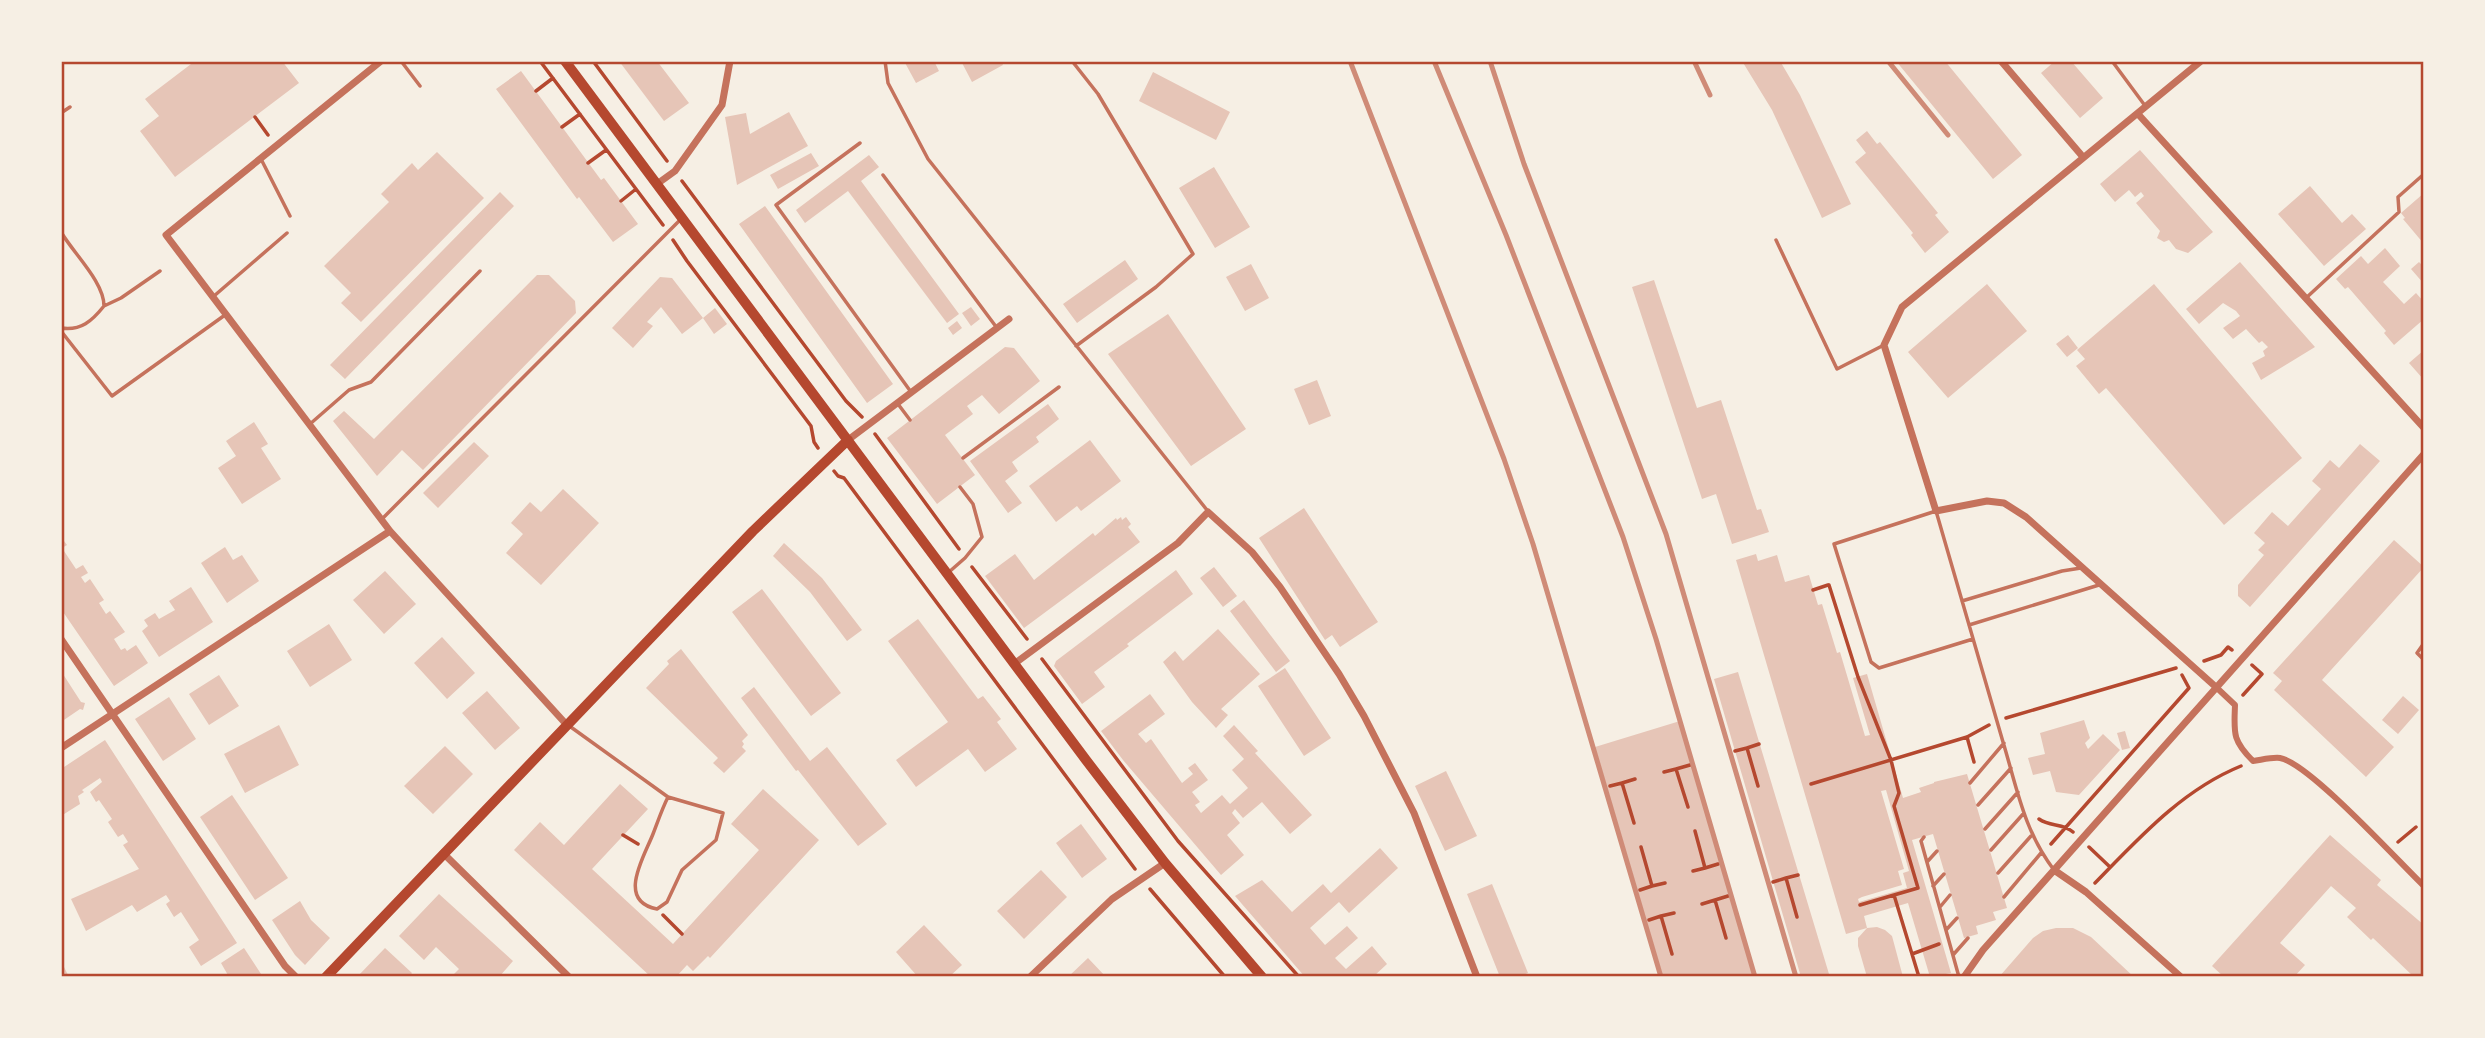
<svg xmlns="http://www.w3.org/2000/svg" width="2485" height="1038" font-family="'Golos Text',sans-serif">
<rect width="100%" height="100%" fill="#f6efe4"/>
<path fill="#e6c5b7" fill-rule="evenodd" d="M195 61H282L299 83 175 177 140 131 159 116 145 99Z
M619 61H657L689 103 664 121Z
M904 61H934L939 71 916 83Z
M961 61H1001L1003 65 972 82Z
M1742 61H1780L1800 95 1851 204 1822 218 1772 110Z
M1896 61H1945L2022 155 1993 179Z
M2055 61H2071L2103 98 2080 118 2041 73Z
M521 71 601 180 604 178 638 224 613 242 579 197 577 199 496 89Z
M1153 72 1230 112 1216 140 1139 101Z
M789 112 808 146 737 185 725 117 746 113 750 134Z
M1867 131 1877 144 1880 142 1938 213 1935 215 1949 232 1925 253 1911 235 1913 233 1855 162 1866 153 1856 140Z
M2140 150 2213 232 2188 253 2176 249 2169 240 2164 242 2157 238 2160 231 2136 203 2144 196 2141 192 2135 197 2129 190 2115 202 2100 184Z
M437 152 484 198 361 322 341 303 351 293 324 266 389 202 381 194 412 163 418 170Z
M811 153 819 166 778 189 770 175Z
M869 155 879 167 861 181 959 314 947 323 848 191 805 223 796 210Z
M1214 167 1250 227 1215 248 1179 188Z
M2310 186 2342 223 2352 214 2366 229 2324 266 2278 214Z
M500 192 514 206 345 379 330 365Z
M2424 193V244L2403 219 2405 218 2401 213Z
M765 206 893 384 867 403 739 224Z
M2385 248 2400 266 2383 282 2404 304 2416 293 2424 302V319L2394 345 2384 333 2386 331 2348 287 2345 289 2336 279 2361 256 2368 264Z
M1125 260 1138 279 1077 323 1063 304Z
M2240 262 2315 347 2261 380 2252 363 2265 356 2263 351 2268 347 2262 341 2259 343 2246 329 2233 339 2223 328 2240 316 2236 311 2223 303 2199 324 2186 309Z
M2419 262 2424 267V284L2411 269Z
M1251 264 1269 298 1245 311 1226 277Z
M537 275H549L575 301 576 313 423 470 402 450 377 476 333 421 344 411 374 439Z
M660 277 672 278 703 318 682 334 661 307 647 322 653 326 633 348 612 328Z
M1654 280 1697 408 1721 400 1757 510 1761 509 1769 532 1732 544 1716 494 1702 499 1632 287Z
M1987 284 2027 331 1948 398 1908 352Z
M2154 284 2302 458 2224 525 2106 388 2099 394 2076 366 2085 359 2077 350Z
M971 307 980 319 971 326 962 313Z
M715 308 727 324 714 334 703 318Z
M1168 314 1246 429 1191 466 1108 354Z
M957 321 962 328 953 335 948 328Z
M2068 335 2078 348 2067 357 2056 344Z
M1005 347 1014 348 1040 381 999 414 982 395 967 406 973 414 945 435 975 475 937 504 887 438Z
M2424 350V380L2409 363Z
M1317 380 1331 416 1309 425 1294 389Z
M1048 404 1059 419 1036 437 1039 442 1012 462 1018 471 1005 481 1022 503 1008 513 970 461Z
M254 422 268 444 261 448 281 479 242 504 218 468 236 456 226 441Z
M1090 440 1121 481 1081 511 1077 506 1056 522 1029 486Z
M474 442 489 456 438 508 423 493Z
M2360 444 2380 461 2250 607 2238 596V585L2264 555 2258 550 2265 543 2254 533 2272 512 2288 526 2321 489 2312 481 2330 460 2339 468Z
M563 489 599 523 541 585 506 553 523 534 511 523 530 502 541 512Z
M1304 508 1378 622 1340 647 1332 635 1325 640 1259 538Z
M1121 517 1122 520 1126 517 1131 524 1128 527 1140 542 1024 628 985 576 1015 554 1034 580 1093 533 1095 536 1116 518 1117 520Z
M61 537 67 545 62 548 76 569 83 565 88 573 81 577 85 583 90 579 104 600 99 603 106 614 110 611 125 632 114 639 121 650 125 648 127 651 136 645 148 663 114 686 61 609Z
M2394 540 2424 567 2322 680 2394 747 2366 777 2274 690 2282 681 2273 673Z
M784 543 822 578 862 630 847 641 810 592 773 556Z
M225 547 233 560 242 555 259 581 227 603 201 563Z
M1756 554 1758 561 1777 555 1785 582 1809 575 1818 605 1822 604 1837 653 1840 652 1865 736 1870 735 1853 678 1867 674 1903 798 1921 792 1919 788 1934 783V782L1967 774 2007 908 1993 912 1996 920 1976 926 1978 934 1964 938 1933 834 1912 840 1951 973 1930 977 1908 903 1864 916 1867 928 1846 934 1736 560ZM1886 790 1909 871 1903 873 1907 888 1859 902 1858 899 1862 897 1902 885 1898 871 1904 869 1881 791Z
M1214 567 1237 596 1223 607 1200 578Z
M1176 570 1193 594 1127 644 1129 646 1094 672 1105 687 1082 704 1054 666 1056 661Z
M385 571 416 604 384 634 353 600Z
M191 587 213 622 159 657 142 631 148 626 144 620 155 613 159 619 175 610 169 601Z
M762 589 841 693 811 716 732 612Z
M1244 600 1290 661 1276 672 1230 611Z
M918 619 978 699 983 696 1001 719 997 722 1017 749 985 772 968 749 916 787 896 760 948 722 888 641Z
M329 624 352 660 310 687 287 651Z
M1218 629 1260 674 1221 709 1228 715 1216 728 1192 702 1163 662 1175 651 1183 661Z
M442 637 475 673 447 699 414 663Z
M681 649 748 735 742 741 744 744 742 747 746 751 724 773 713 763 718 758 646 688 669 664 667 661Z
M1285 668 1331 738 1304 756 1258 686Z
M61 671 81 702 85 703 83 710 80 709 61 722Z
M1738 672 1829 974 1801 977 1714 679Z
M219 675 239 706 209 725 189 694Z
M754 687 810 761 827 747 887 824 858 846 798 770 796 771 741 698Z
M487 691 520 728 495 750 462 713Z
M1150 694 1165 714 1138 734 1146 743 1151 739 1182 783 1193 774 1188 768 1195 763 1208 780 1192 792 1200 802 1195 805 1201 813 1222 795 1230 804 1248 788 1232 770 1244 759 1223 736 1234 725 1258 751 1255 753 1312 815 1290 834 1262 802 1243 818 1235 809 1232 813 1240 823 1227 835 1244 855 1221 875 1123 760 1101 731Z
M2403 696 2419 710 2398 734 2382 720Z
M169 697 196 739 163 761 135 719Z
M2084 720 2090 738 2085 743 2088 749 2103 734 2120 750 2079 795 2056 792 2050 771 2033 775 2028 758 2045 754 2040 733Z
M1680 721 1755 977H1663L1595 747Z
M279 725 299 765 245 793 224 754Z
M2125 731 2130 748 2122 750 2117 733Z
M105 740 237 943 201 966 189 947 199 940 181 912 174 917 166 904 170 901 166 895 137 912 132 905 86 931 71 899 139 869 123 845 128 842 123 834 118 837 108 822 112 819 99 800 96 802 90 792 102 782 100 778 82 790 84 792 78 796 80 804 61 816V769Z
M445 746 473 774 433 814 404 786Z
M1446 771 1477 836 1445 851 1415 786Z
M620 784 648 809 592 869 673 944 759 850 731 824 763 789 819 840 710 958 708 956 693 971 687 965 676 977H651L514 850 540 822 564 845Z
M232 795 288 878 255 900 200 817Z
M1081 824 1107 859 1082 878 1056 843Z
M2330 835 2381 880 2377 885 2424 925V977H2414L2373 938 2371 940 2347 917 2356 908 2331 886 2280 943 2305 965 2294 977H2224L2212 966Z
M1380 848 1398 868 1349 913 1339 902 1310 928 1325 945 1347 926 1358 938 1335 958 1346 969 1372 946 1387 964 1373 977H1305L1235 896 1262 880 1292 912 1323 884 1331 893Z
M1041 870 1067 897 1024 939 997 911Z
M1492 884 1528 973 1518 977H1500L1467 894Z
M439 894 513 961 499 977H451L459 969 436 947 424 960 399 936Z
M300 901 311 920 330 938 305 965 295 955 272 920Z
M924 925 962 965 949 977H918L896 952Z
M1877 927 1885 930 1892 936 1903 977H1867L1858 946V938L1867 928Z
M2056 928H2073L2091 937 2134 977H1999L2033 938 2043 931Z
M244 948 263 977H229L221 963Z
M385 948 412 973 409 977H357Z
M1088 958 1106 977H1068Z
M61 961 69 977H61Z"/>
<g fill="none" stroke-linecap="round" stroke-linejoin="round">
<path stroke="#b5482f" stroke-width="3.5" d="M540 61 663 225
M593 61 667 161
M536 91 553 78
M255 117 268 135
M562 127 580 114
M588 163 606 150
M682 181 846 401 862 417
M621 201 636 189
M673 240 687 261 811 426 814 442 818 448
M875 434 959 549
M834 471 838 476 844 478 1135 869
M972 567 1027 639
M1829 585 1858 677 1891 760 1899 793 1894 806 1918 888 1894 895
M1813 590 1828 585
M1042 659 1178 841 1299 977
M2204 661 2221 655 2228 647 2232 650
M2243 695 2262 674 2252 665
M2006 718 2176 668
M1967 737 1974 762
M1747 748 1759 744
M1735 751 1747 748 1758 786
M1676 769 1690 765
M1664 772 1676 769 1688 807
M1811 784 1967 737 1989 725
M1610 786 1622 783
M2039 819C2050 827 2063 823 2073 832
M1634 823 1622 783 1635 779
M623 835 638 844
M2398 842 2416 827
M2051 844 2189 688 2182 675
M1641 847 1652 886 1665 883
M2089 847 2110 867
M1705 868 1718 864
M1693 871 1705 868 1695 831
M1786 878 1798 875
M1773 882 1786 878 1797 917
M2095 883C2139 838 2182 790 2241 766
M1150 889 1225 977
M1640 890 1652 886
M1715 900 1728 896
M1702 904 1715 900 1726 938
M1860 905 1894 895 1919 977
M663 915 682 934
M1661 916 1674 913
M1649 920 1661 916 1672 954
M1912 954 1939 944"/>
<path stroke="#c5725c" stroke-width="3.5" d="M401 61 420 86
M885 61 888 83 928 159 1207 510
M1072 61 1098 94 1193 254 1156 287 1076 346
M2112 61 2146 107
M61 113 70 107
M860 143 776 205 911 392
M261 159 290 216
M883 175 997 328
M61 232C74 254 104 282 104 306 92 321 81 331 61 328
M1776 240 1837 369 1884 345
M214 296 287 233
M2306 298 2399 212 2398 197 2424 174
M104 306 121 298 160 271
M61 331 112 396 225 315
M898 404 910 420
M310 424 349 390 371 382 480 271
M963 458 1059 387
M382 519 681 219
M949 572 965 558 982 537 973 504 960 487
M1962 601 2062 571 2081 568
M1969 625 2099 585
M1973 639 1879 668 1871 662 1834 544 1936 511C1958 588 1980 665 2003 742 2017 788 2024 831 2054 870
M2424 643 2417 653 2424 660
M568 725 668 797 723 813 716 840 682 870 667 902 657 909C616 901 644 857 653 834 658 821 662 809 668 797
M1970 783 2004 743
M1978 805 2011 768
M2423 821 2424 820
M1985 829 2018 792
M1924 837 1921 841 1959 977
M1991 850 2024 813
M1927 862 1937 851
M1998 873 2031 836
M1933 886 1944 874
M2004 897 2041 853
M1940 907 1950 895
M1946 930 1957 918
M1953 955 1968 938"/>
<path stroke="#c5725c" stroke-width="6" d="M2217 688 2235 705C2234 733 2232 740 2253 761 2261 760 2272 757 2280 758 2309 763 2398 861 2424 886"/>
<path stroke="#c5725c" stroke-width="7" d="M381 61 166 235 390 531 566 724
M2001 61 2083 157
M2201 61 1902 307 1884 345 1936 511 1987 501 2004 503 2026 517 2217 688
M2138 114 2424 428
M657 184 675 171 722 105 730 61
M848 440 1009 319
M61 639 285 966 296 977
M1014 664 1178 543 1208 512 1252 552 1280 587 1339 674 1364 716 1414 813 1477 977
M61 748 390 531
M443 853 569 977
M2054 870 2086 892 2181 977
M1030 977 1112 899 1165 863
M1964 977 1983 950 2424 454"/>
<path stroke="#b5482f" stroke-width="10" d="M565 61 1086 760 1165 863 1262 977
M326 977 753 531 848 440"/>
<path stroke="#cf8b77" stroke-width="5" d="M1350 61 1504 459 1533 544 1661 977
M1434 61 1506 235 1623 537 1656 639 1755 977
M1490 61 1524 164 1666 534 1796 977
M1694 61 1710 95
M1888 61 1948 135"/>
</g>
<rect width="2485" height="1038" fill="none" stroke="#f6efe4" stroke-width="126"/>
<rect x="63" y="63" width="2359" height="912" fill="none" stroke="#b5482f" stroke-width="2.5"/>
</svg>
